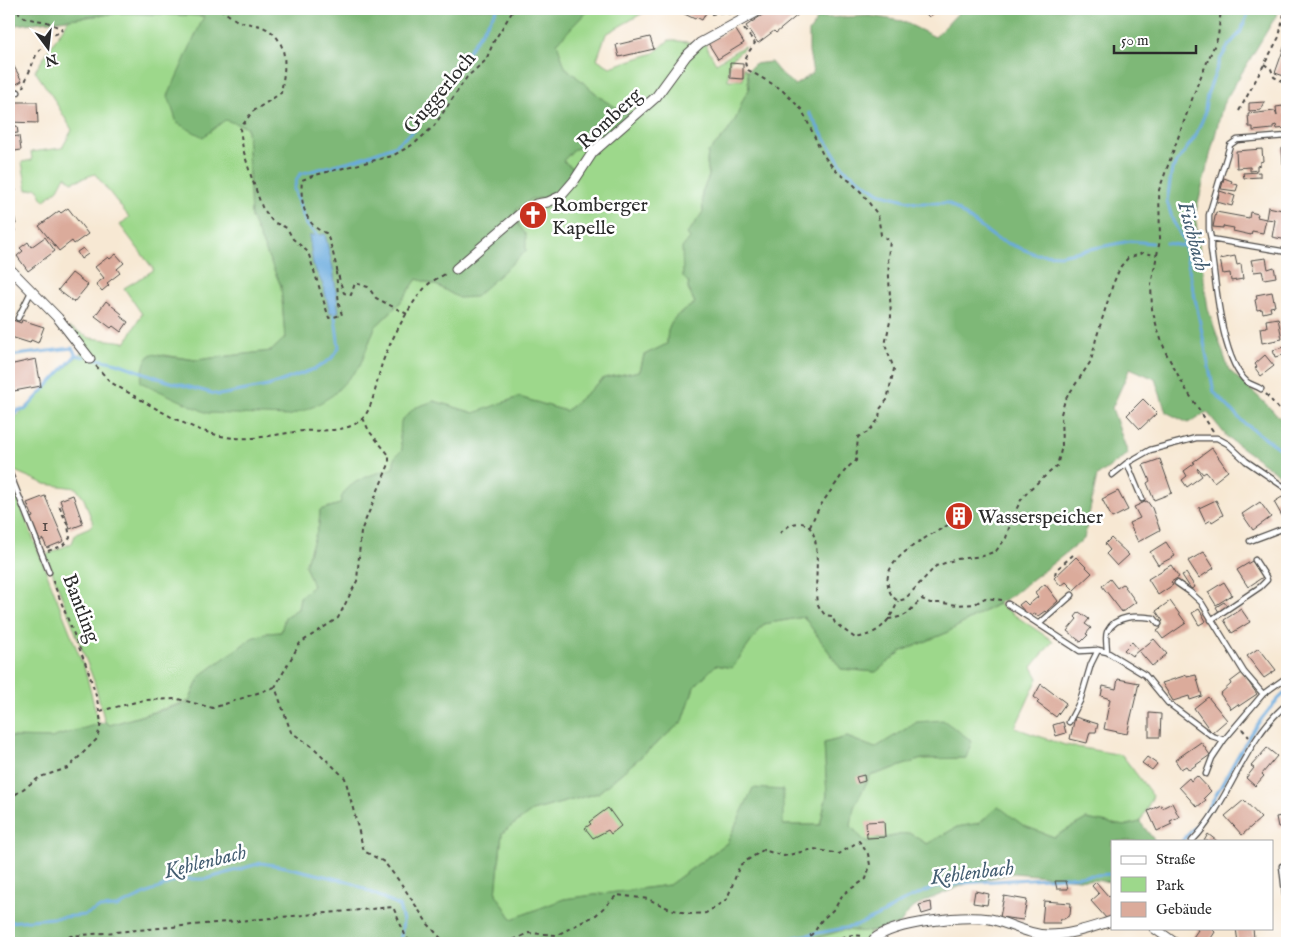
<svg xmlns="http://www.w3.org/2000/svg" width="1296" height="952" font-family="'IM FELL English',serif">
<rect width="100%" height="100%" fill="#fff"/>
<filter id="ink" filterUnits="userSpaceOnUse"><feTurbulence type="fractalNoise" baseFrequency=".02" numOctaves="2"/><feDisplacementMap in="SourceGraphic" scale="10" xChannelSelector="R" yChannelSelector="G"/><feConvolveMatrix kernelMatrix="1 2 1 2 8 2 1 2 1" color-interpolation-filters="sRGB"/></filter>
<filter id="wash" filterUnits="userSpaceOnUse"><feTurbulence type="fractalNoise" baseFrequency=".0096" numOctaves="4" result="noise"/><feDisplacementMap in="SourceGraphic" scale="20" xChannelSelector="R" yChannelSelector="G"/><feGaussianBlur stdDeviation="1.12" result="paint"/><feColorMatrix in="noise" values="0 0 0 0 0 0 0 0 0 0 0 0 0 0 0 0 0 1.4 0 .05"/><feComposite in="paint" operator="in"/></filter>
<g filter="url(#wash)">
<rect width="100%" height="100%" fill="#f7e8d3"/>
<path fill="#9dd88b" stroke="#64825b" d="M589 9H650L606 34 597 59 610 67 654 53 669 40 696 43 704 42 716 63 744 46 745 47 729 62 728 80H743L744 67 747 71 749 90C740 102 742 107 736 118 730 131 718 143 708 152L707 162 709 176 702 192 703 212 688 234 690 238 688 289 695 303C675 317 667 319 667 344L644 355 640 371 604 378 566 411 519 397 474 413 434 401 400 437 402 450 395 457 393 468 356 482 340 504 320 510 319 525 305 565 313 586 300 597 298 609 285 617 281 632 267 633 252 638 200 676 189 701 110 725 105 722 94 681 46 555 72 543 76 533 90 527 93 523 84 499 76 488 45 484 10 469 9 465V424L85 349 69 327 90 338 126 342 142 314 124 288 154 270 120 225 129 217 95 174 72 182 65 176 58 189 44 201 37 188 27 190 22 162 32 160 31 152 62 148 72 130 52 96 35 71 69 19 120 13 204 16 225 119 247 126 251 217 281 286 285 339 271 351 196 360 164 355 145 362 360 366 375 327 399 304 417 279 438 286 459 298 526 235 519 225 516 210 531 199 554 196 574 169 563 161 574 149 588 147 631 116 605 101 565 67 556 43Z
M9 477 85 670 99 724 51 738 9 737Z
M998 604 1053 641 1032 667 1038 678 1015 728 1065 745 1122 755 1153 796 1140 822 1124 826 1086 819 1054 837 1024 826 998 807 980 823 957 827 927 844 909 833 865 842 851 826 854 807 870 776 922 759 966 758 917 722 875 748 847 737 824 743 827 795 820 825H782L754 788 727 843 669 885 564 899 512 919 496 894 502 833 532 811 598 793 683 721 694 687 716 665 732 668 764 624 804 617 841 669 875 672 902 651 944 634Z
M843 930 871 932 865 943H811L820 937Z"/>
<path fill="#7eb877" stroke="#547251" d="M9 9H589L557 43 565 67 605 101 631 116 588 147 574 149 563 161 574 169 554 197 531 199 516 210 519 225 526 235V251L475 297 459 298 438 286 417 279 399 304 375 327 360 366 333 395 315 406 289 416 207 413 140 382 145 362 151 354 196 360 271 351 285 338 281 286 251 217 247 127 225 120 203 137 177 123 168 96 204 16 120 13 16 25 9 28Z
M962 9H1278L1276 16 1223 104 1195 215 1208 309 1229 370 1263 401 1287 425V480L1228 438 1207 412 1188 423 1166 412 1155 379 1130 368 1112 408 1128 454 1097 476 1084 539 1011 596 944 634 902 651 876 672 841 669 804 617 764 624 732 668 716 665 694 687 683 721 598 793 532 811 502 833 496 894 512 919 564 899 669 885 727 843 753 788 783 790V825H820L827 795 824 743 847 737 875 748 917 722 943 720 972 741 966 758 922 759 870 776 854 807 851 826 865 842 909 833 927 844 957 827 980 823 998 806 1024 826 1054 837 1086 819 1124 826 1140 822 1155 841H1112V882L1014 873 968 883 925 901 910 910 900 924 871 932 843 930 820 937 811 943H9V737L51 738 105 722 110 725 189 702 200 676 252 638 267 633 281 632 285 617 298 609 300 597 313 586 305 565 319 525 320 510 340 504C342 481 375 474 393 468L395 457 402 450 400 437 401 421 414 408 434 401 474 413 519 397 566 411 604 378 640 371 644 355 667 344C667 319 675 317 695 303L688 288 689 283 683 277 682 248 690 238 687 234 703 212 702 192 709 176 707 162 708 152C718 143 730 131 736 118 741 107 740 102 749 90L747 71 754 64 771 62 782 75 795 85 813 73 809 51V32L818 18 870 16 902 21 935 37Z"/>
<path fill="#69aadd" stroke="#4a6a84" d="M325 234 333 268 339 312 330 313 323 285 313 265 309 236Z"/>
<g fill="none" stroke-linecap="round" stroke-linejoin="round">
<path stroke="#69aadd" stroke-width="3" d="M1250 9 1240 33 1229 45 1220 60 1207 95 1204 116 1195 137 1172 169 1167 201 1173 221 1183 239 1214 392 1244 423 1287 454
M809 113 844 169 879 193 916 203H948L997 239 1035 254 1060 255 1130 241 1152 243
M318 239 317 235 306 224 294 189 297 179 300 174 358 159 394 146 414 131 454 66 465 56 497 9
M1166 243 1184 246
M9 356 72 348 76 355 84 357
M93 358 117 363 167 381 219 395 268 386 317 368 331 359 339 348 334 309
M9 421 18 410H25L76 355
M1182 841C1189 833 1197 826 1202 818 1230 775 1248 725 1287 691
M9 922 85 915 99 908 117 907 179 879H206L261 863 286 867 350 882 399 906 403 921 400 943
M785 943 791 938 856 926 884 913 901 902 933 888 964 883 1112 874"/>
</g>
<g id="blocks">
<path fill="#dbab9b" d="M674 9H708L702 20 696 17 695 19Z
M771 9H805L776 33 774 31 758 43 746 26Z
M921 9H939L929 17Z
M734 27 744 43 718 59 708 43Z
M650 37 654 49 619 57 616 45Z
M1287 39V77L1275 73Z
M11 61 22 81 9 88V62Z
M730 63 743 64V79L730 78Z
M9 102H37L38 123 9 122Z
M1265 102 1261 110 1249 111V103Z
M1283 106 1284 114H1286L1287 128 1277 129 1276 125 1273 126V129L1253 131V127H1249L1248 114 1275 111 1277 116 1276 107Z
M9 126H17L18 133 9 134Z
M19 136 21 150 9 152V137Z
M1282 148H1287V164H1283Z
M1262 149 1263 161 1260 162V165L1257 166V170L1250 171V167L1237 168 1236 151Z
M11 168 16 191 9 192V169Z
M1260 172V177L1244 178 1243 173Z
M1224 178 1232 181 1231 183 1238 185 1236 191 1221 189Z
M1220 191 1235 196 1232 206 1217 202Z
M537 207 540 217 532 221 527 220 526 216 527 213Z
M1268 207 1287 211V240L1272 237 1275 220 1266 219Z
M68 208 88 234 74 244 72 241 59 251 39 226 59 211 61 213Z
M13 210 16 224 14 225 15 231 13 234 9 235V211Z
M1216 212 1249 218 1250 212 1258 214 1257 217 1266 219 1263 233 1252 231 1251 235 1233 231 1234 228 1223 226V228L1213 227Z
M45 237 55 251 28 271 17 256 23 251 20 248 28 242 31 247Z
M83 248 88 254 81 259 77 252Z
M116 254 124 263 117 269 120 273 107 283 109 285 102 291 96 284 104 278 95 267 108 257 110 259Z
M1235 256 1237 265 1241 264 1243 279 1231 281 1230 273 1223 274 1220 259Z
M1266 258 1268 269 1274 267 1276 277 1264 279 1262 271 1254 272 1251 260Z
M72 273 88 285 74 302 58 290Z
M1272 292 1275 306 1270 307 1271 311 1263 313 1262 309 1257 310 1255 300 1257 299 1256 295Z
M106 301 122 314 120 316 128 322 121 332 113 326 111 328 95 316Z
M1278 318 1282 339 1262 343 1260 328 1267 327 1266 320Z
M10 319 21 323 22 320 44 327 38 343 31 340 30 343 11 337 12 335 9 334Z
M1287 346V354L1275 357 1273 350Z
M1265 355 1274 366 1261 376 1255 368 1257 367 1255 364Z
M36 359 41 386 14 391 9 365Z
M1143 399 1157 413 1140 429 1127 415Z
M1212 448 1228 471 1214 482 1206 472 1203 474 1198 468 1197 469 1202 476 1187 487 1182 480 1187 476 1184 471 1195 463 1193 462Z
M1160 459 1172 493 1154 500 1147 483 1150 481 1143 465Z
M1118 491 1128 510 1112 518 1102 499Z
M73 495 83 524 70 529 60 500Z
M45 496 64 541 47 548 43 539 40 541 30 518 33 517 27 503Z
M1282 497 1287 504V513L1282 516 1274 502Z
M1216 500 1223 515 1212 522 1211 520 1206 523 1199 508Z
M1147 501 1152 508 1160 530 1138 542 1129 523 1140 518 1134 507Z
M1260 502 1271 517 1253 530 1242 514Z
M959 509 966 516 959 522 952 515Z
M1111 538 1129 555 1117 566 1106 554 1110 550 1105 544Z
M1166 542 1175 556 1158 565 1150 552Z
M1204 552 1214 568 1199 578 1188 561Z
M1076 557 1092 573 1074 590 1066 582 1061 586 1054 578Z
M1252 561 1263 577 1248 587 1237 570Z
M1171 565 1179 577 1171 582 1173 585 1158 595 1148 579Z
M1186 573 1195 587 1191 589 1182 575Z
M1110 579 1117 588 1123 584 1136 602 1122 612 1102 586Z
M1224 582 1232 595 1216 605 1208 592Z
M1045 584 1058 601 1046 612 1045 611 1038 616 1034 614 1031 616 1025 612 1019 605 1024 601 1028 605 1038 597 1035 592Z
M1170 601 1186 623 1163 639 1157 631 1161 628 1159 624 1163 621 1156 611Z
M1224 602 1227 606 1219 612 1216 607Z
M1199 609 1206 621 1199 625 1192 613Z
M1241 609 1250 622 1232 633 1224 620Z
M1079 612 1089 619 1085 624 1091 628 1086 634 1088 635 1081 642 1067 631 1077 619 1075 617Z
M1154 639 1167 654 1152 666 1139 651Z
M1132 642 1139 650 1132 656 1124 650Z
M1259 648 1276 670 1264 678 1247 656Z
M1242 673 1257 694 1239 706 1238 704 1231 709 1220 694 1231 684 1230 682Z
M1187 675V677L1196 675 1202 696 1190 700 1189 696 1173 701 1162 683Z
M1118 679 1139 683 1127 734 1104 729 1110 699 1101 696 1103 686 1116 689Z
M1041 684 1066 703 1056 717 1037 703 1039 701 1034 697Z
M1208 697 1227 720 1212 733 1194 708Z
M1149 713 1161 714 1160 737H1149Z
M1075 717 1098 724 1096 732H1090L1087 743 1070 739Z
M1063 722 1066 733 1056 736 1053 725Z
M1201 742 1210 755 1189 770 1186 766 1181 769 1175 760Z
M1267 748 1277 756 1262 774 1264 776 1255 786 1246 778 1254 768 1251 766Z
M1147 757 1157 764 1152 770 1142 763Z
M864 775 865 781 858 783 856 777Z
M1197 776 1211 791 1204 798 1206 800 1197 807 1179 787 1189 778 1191 781Z
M1244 800 1261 818 1242 835 1225 816Z
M1172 803 1179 817 1170 821 1172 824 1157 831 1148 811 1161 805 1162 808Z
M608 808 621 826 611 834 608 830 593 838 585 828 591 824 589 822Z
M1287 815V826L1278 827 1276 817Z
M884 821 885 837 867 838 866 822Z
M1208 834 1217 841H1204Z
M1055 881H1066L1068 889H1057Z
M1096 882 1109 897 1112 895V914L1107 919 1091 901 1099 894 1092 886Z
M975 891 989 894 987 905 973 903Z
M1004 896 1027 900 1023 920 1000 917Z
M1044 901 1071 903 1070 915 1064 919H1061L1060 923H1042Z
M931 902 932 911 922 914 919 905Z
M1196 928H1214L1213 930 1215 932 1208 943H1189L1198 930Z
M1236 928H1253L1254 938H1247V943H1238Z"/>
</g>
</g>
<g filter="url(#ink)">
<use href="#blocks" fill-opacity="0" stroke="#4a4744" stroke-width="1"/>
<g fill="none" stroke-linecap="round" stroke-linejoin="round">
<defs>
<path id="service" d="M9 98 18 92
M1211 239 1287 252
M18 318 31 292
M1261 389C1257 386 1251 385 1247 382 1221 360 1216 282 1211 249V239L1209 229V215L1230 145 1237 140 1287 136
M1127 463 1142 499
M9 471 49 572
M1112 475 1127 463 1150 450 1196 438H1217L1228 444 1246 461 1287 489
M1250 541 1287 527
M1177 583 1190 592 1201 602 1244 672 1263 694
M1008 604 1080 651 1098 650 1107 652 1145 675 1168 703 1212 736 1224 740 1263 694 1287 677
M1211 620 1260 587 1267 580 1266 577 1255 560
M1039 624 1072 595
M1107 652C1107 646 1105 637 1107 632 1116 614 1137 616 1154 618L1159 624
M1069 722 1080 701 1091 664 1098 650
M1206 774 1212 758 1224 740
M1192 841C1231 801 1243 740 1287 704
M1282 866 1287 910"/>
<path id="minor" d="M9 268 58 318 90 359
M456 269 521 213 536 204 548 202 561 196 574 181 593 152 656 97 686 56 700 43 762 9
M1154 928 1175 943
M872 943 874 939C895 922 963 915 990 919 1010 923 1028 935 1049 935 1071 935 1092 927 1112 921"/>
</defs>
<use href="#service" stroke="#4a4744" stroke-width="7"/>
<use href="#minor" stroke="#4a4744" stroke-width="11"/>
<path stroke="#4a4744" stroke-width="2" stroke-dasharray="4 4" stroke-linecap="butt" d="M220 9C225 12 231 17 236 20 245 24 255 24 263 27 291 40 285 69 281 93L252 112 240 129 243 149 250 173 262 207 273 222 287 228 293 239 308 252 329 318 342 315 339 305 336 272
M9 10 17 11 25 18 47 22 62 29 61 32 50 36 36 55 23 87
M711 14 721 12 732 14
M744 29 755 43C749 52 741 60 748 70L781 89 802 110 823 155 836 171 851 182 861 192 878 215 881 235 890 241 888 258 891 317 885 345 894 369 887 400 880 409 879 419 868 432 858 437 856 461C844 469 843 474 835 485 824 500 817 509 810 527
M1264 64 1271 69 1274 77 1287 84
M1239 111 1279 37 1285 9
M407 314 376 298 368 287 355 283 351 295 344 293C336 273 335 252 326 233 304 226 300 200 302 180L315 175 392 156 414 144 434 126 467 77 486 60 494 41 514 9
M96 366C101 371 106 378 112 383 120 388 129 393 138 398 167 415 200 435 235 438 257 440 281 433 303 431 322 430 350 433 364 417 373 406 377 381 381 367 387 346 414 295 431 282 436 279 442 276 447 273
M1266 394 1287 419
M363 418 369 431 389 455V464L361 531 357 581 338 618 300 643 275 687 291 732 314 748 345 778 364 851 384 862 400 882 428 924 445 943
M1213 431 1185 388 1166 353 1158 331 1152 309 1151 285 1160 240 1159 190 1198 83 1218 37 1221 9
M948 525C929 536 882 558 888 585 889 592 892 597 898 601L905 599 936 566 957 559 983 556 996 551 1006 538 1012 518 1021 500 1030 489 1057 466 1062 446 1061 414 1065 400 1091 361 1096 339 1113 284 1121 266 1128 258 1143 253 1156 255
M780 533C786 527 792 523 800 523 826 524 813 585 817 602 818 606 822 611 825 615L832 616 835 623 855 638C879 634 889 623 898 601
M48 551 62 546 70 538 68 526 58 503
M1055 575 1056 570 1073 555
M888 619C912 616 906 612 922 599L930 603H943L957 605 975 604 985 598 1002 600
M100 711 144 700 178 699 213 708 275 687
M1242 729 1249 737
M9 799 40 777 68 768 97 739 101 723 97 699 88 670 52 579
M54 943 71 936 393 907 406 937 412 943
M506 943 529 933 557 935 596 915 617 895 648 899 670 909 690 914 706 913 727 899 740 865 763 850 784 856 814 849 839 854 859 841 868 854 870 865 866 879 843 894 835 908 821 921 815 931 808 938V943
M818 943 852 935 865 936"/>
<use href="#service" stroke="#fff" stroke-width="4.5"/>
<use href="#minor" stroke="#fff" stroke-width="9"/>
</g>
</g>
<defs>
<symbol id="church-disc" viewBox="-11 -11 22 22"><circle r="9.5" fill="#c8321e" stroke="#fff"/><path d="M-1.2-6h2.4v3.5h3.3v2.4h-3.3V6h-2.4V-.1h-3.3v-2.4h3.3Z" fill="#fff"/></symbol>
<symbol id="building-disc" viewBox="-11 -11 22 22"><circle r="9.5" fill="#c8321e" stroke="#fff"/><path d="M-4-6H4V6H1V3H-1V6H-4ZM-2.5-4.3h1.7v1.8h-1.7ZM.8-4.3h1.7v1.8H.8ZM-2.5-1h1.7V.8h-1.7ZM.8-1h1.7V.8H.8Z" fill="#fff"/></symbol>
</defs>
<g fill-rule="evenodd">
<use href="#church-disc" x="517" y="199" width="32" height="32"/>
<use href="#building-disc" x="943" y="500" width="32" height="32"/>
</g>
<g text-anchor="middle" stroke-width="5" stroke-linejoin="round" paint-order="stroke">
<g font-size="18" fill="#574b47">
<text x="45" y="531">1</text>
</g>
<g font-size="20" fill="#2b2b2b" stroke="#fff">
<text transform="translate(439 92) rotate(-50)" y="7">Guggerloch</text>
<text transform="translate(609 118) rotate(-43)" y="7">Romberg</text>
<text transform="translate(82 608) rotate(69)" y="7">Bantling</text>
</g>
<g font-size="20" fill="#2b2b2b" stroke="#fff" text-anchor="start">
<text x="552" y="211">Romberger<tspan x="552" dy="23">Kapelle</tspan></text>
<text x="978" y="523">Wasserspeicher</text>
</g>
<g font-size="21" font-style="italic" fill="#445e72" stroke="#fff">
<text transform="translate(1194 236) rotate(75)" y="7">Fischbach</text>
<text transform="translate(205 861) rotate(-14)" y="7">Kehlenbach</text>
<text transform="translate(972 872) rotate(-7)" y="7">Kehlenbach</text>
</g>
</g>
<rect width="1296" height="952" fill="none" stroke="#fff" stroke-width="30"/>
<rect x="1111" y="840" width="162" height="90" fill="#ffffff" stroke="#aaaaaa"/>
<rect x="1121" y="856" width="25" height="8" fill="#ffffff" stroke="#aaaaaa"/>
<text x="1156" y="864" font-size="15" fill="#2b2b2b">Straße</text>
<rect x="1121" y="877" width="25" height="15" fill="#9dd88b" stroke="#aaaaaa"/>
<text x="1156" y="890" font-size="15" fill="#2b2b2b">Park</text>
<rect x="1121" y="902" width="25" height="15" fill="#dbab9b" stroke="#aaaaaa"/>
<text x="1156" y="914" font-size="15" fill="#2b2b2b">Gebäude</text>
<g transform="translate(48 48) rotate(165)" stroke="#ffffff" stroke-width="4" paint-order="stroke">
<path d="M0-4L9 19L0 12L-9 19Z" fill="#2b2b2b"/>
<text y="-8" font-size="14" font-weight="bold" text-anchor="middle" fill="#2b2b2b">N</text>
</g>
<path d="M1114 45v8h82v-8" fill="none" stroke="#2b2b2b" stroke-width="2.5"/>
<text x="1121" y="45" font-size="15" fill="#2b2b2b" stroke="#ffffff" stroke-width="4" paint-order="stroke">50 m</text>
</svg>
